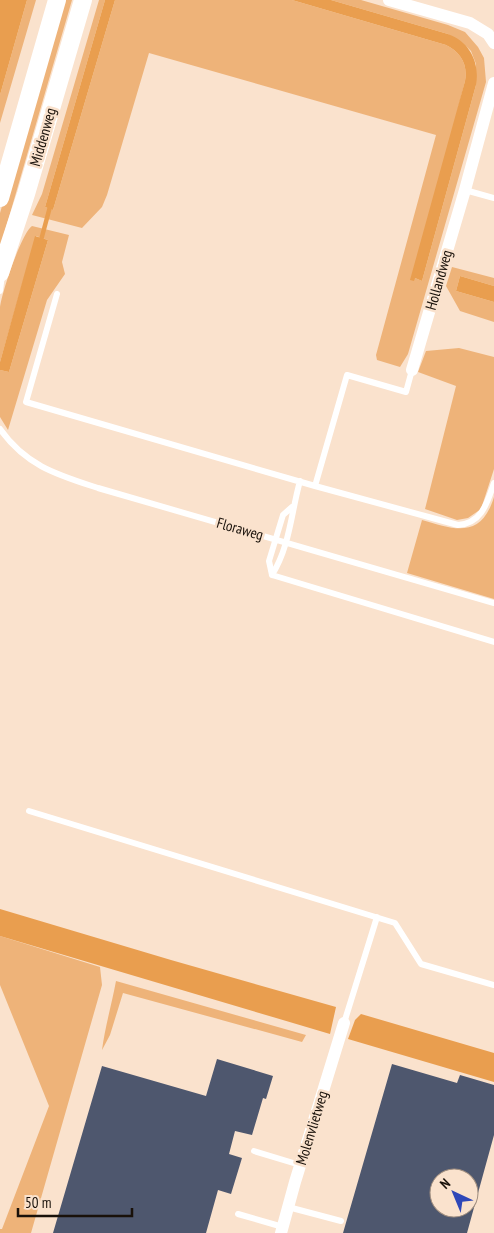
<svg xmlns="http://www.w3.org/2000/svg" width="494" height="1233" font-family="'PT Sans Narrow',sans-serif">
<rect width="100%" height="100%" fill="#fae2cd"/>
<path fill="#eeb379" d="M27 0H36L0 123V95Z
M62 0H72L0 248V213Z
M99 0H105L45 207 53 210 115 0H292L446 45C461 52 468 65 465 81L415 278 422 281 476 85V64L471 51 467 47 448 34 331 0H361L448 25 465 32 478 47 484 58 486 82 408 354 400 367 377 360 376 355 436 135 149 53 107 195 102 207 82 228 32 215 42 194Z
M32 226 69 235 62 262 65 274 47 300 8 430 0 417V370L9 372 48 240 36 236 0 362C0 344 0 326 0 308 1 294 22 232 32 226Z
M452 267 494 278V286L460 276 456 291 494 302V322L460 311 446 286Z
M459 348 494 357V469L481 509 468 518 457 520 425 509 456 386 418 372 426 351Z
M494 497V599L407 573 422 520C455 530 481 539 494 497Z
M0 936 100 967 102 985 31 1233H0V1229H2L49 1106 0 985Z
M116 981 306 1035 302 1042 123 993 110 1035 102 1050C105 1027 112 1003 116 981Z"/>
<path fill="#e99e4f" d="M0 0H27L0 95Z
M105 0H115L53 210 45 207Z
M292 0H331L448 34C470 42 480 63 476 85L422 281 415 278 414 281 410 280 465 81C468 65 461 52 446 45Z
M35 236 48 240 9 372 0 370V362Z
M460 276 494 286V302L456 291Z
M0 909 171 960 336 1007 330 1034 0 936Z
M361 1014 494 1053V1082L348 1039 355 1020Z"/>
<g fill="none" stroke-linecap="round" stroke-linejoin="round">
<path stroke="#e99e4f" stroke-width="4.5" d="M40 244 51 203"/>
</g>
<path fill="#4e576e" fill-rule="evenodd" d="M217 1059 273 1076 266 1099 263 1098 252 1135 235 1131 229 1154 242 1158 231 1194 218 1190 206 1233H53L102 1066 206 1096Z
M392 1064 457 1083 460 1075 494 1085V1135L467 1233H343ZM439 1178H469V1208H439Z"/>
<g fill="none" stroke-linecap="round" stroke-linejoin="round">
<path stroke="#fff" stroke-width="6" d="M465 190 494 198
M0 291 2 275
M57 294 26 402 315 486 347 375 406 392 412 370
M0 429C26 466 58 475 98 488L494 603
M315 486 458 525C482 523 487 503 494 483
M272 575 494 642
M272 575C290 546 291 513 300 481
M272 575 269 561 283 515 292 507
M29 811 395 923 421 964 494 985
M344 1023 377 917
M254 1151 300 1165
M288 1207 341 1221
M238 1214 283 1227"/>
<path stroke="#fff" stroke-width="12" d="M389 0 470 23 488 34 494 43
M412 370 465 190 494 83
M281 1233 295 1182 344 1023"/>
<path stroke="#fff" stroke-width="18" d="M0 198 57 0
M0 273 26 194 83 0"/>
</g>
<g text-anchor="middle" stroke-width="5" stroke-linejoin="round" paint-order="stroke">
<g font-size="15" fill="#19110a" stroke="#fae2cd">
<text transform="translate(43 137) rotate(-74)" y="5">Middenweg</text>
<text transform="translate(439 280) rotate(-74)" y="5">Hollandweg</text>
<text transform="translate(240 529) rotate(16)" y="5">Floraweg</text>
<text transform="translate(312 1128) rotate(-73)" y="5">Molenvlietweg</text>
</g>
</g>
<g transform="translate(454 1193) rotate(316)"><circle r="24" fill="#fae2cd" stroke="#a08e7f"/>
<path d="M0-4L9 19L0 12L-9 19Z" fill="#2f47b8"/>
<text y="-8" font-size="14" font-weight="bold" text-anchor="middle" fill="#19110a">N</text>
</g>
<path d="M18 1208v8h114v-8" fill="none" stroke="#19110a" stroke-width="2.5"/>
<text x="25" y="1208" font-size="15" fill="#19110a" stroke="#fae2cd" stroke-width="4" paint-order="stroke">50 m</text>
</svg>
